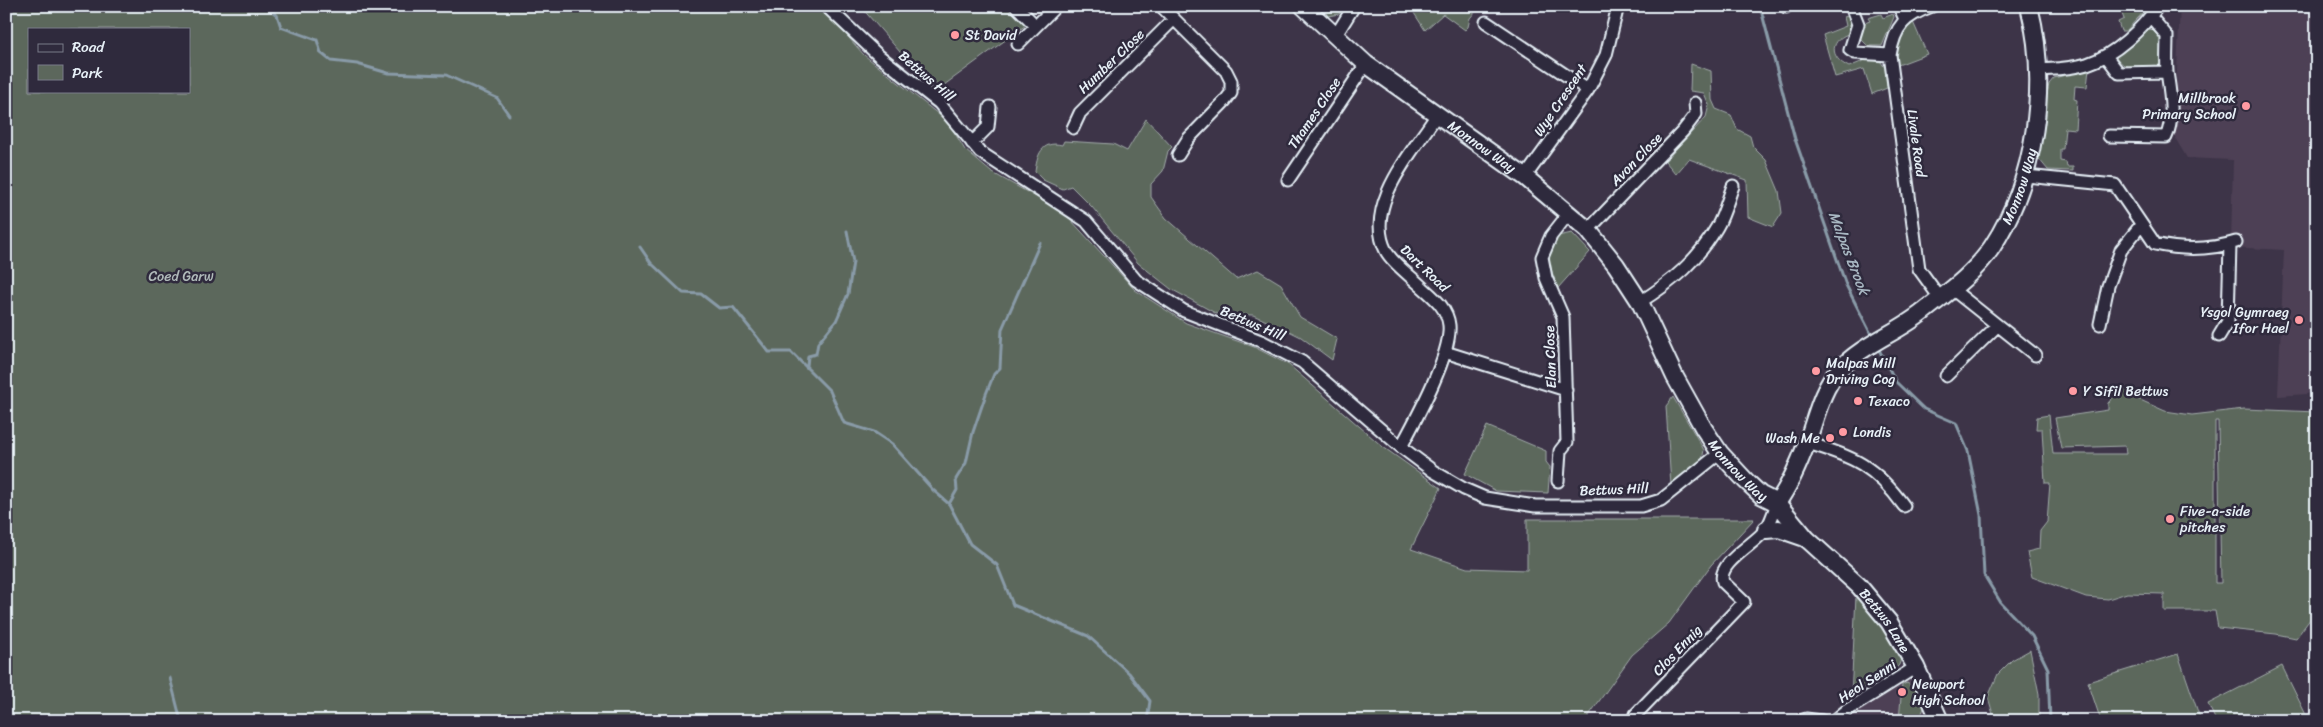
<svg xmlns="http://www.w3.org/2000/svg" width="2323" height="727" font-family="Sriracha,sans-serif">
<rect width="100%" height="100%" fill="#3d3448"/>
<filter id="ink" filterUnits="userSpaceOnUse"><feTurbulence type="fractalNoise" baseFrequency=".02" numOctaves="2"/><feDisplacementMap in="SourceGraphic" scale="10" xChannelSelector="R" yChannelSelector="G"/><feConvolveMatrix kernelMatrix="1 2 1 2 8 2 1 2 1" color-interpolation-filters="sRGB"/></filter>
<g filter="url(#ink)">
<path fill="#4e4155" d="M2180 6H2317V389L2307 394 2278 396 2284 250 2231 247 2233 160 2187 158 2174 136Z
M1916 667 1940 721H1834Z"/>
<path fill="#5c675c" stroke="#a2acaa" fill-rule="evenodd" d="M6 6H814L835 22 864 55 948 122 965 150 991 172 1056 208 1070 219 1135 290 1186 323 1254 347 1289 365 1383 447 1441 488 1411 549 1467 568 1527 570V519H1754L1711 565 1669 623 1632 655 1585 721H6ZM29 29H189V91H29Z
M931 6H1008L1026 25 940 88 907 60 861 7 930 9Z
M1322 6H1346L1339 14 1328 16Z
M1418 6H1492L1490 9 1476 11 1470 18 1468 27 1465 30 1443 14 1425 30 1414 13Z
M2119 6H2149L2126 31H2121L2118 22 2124 19Z
M1881 14 1883 18 1893 14 1894 17 1882 46H1868L1859 37 1862 24 1870 21 1868 18Z
M1848 16 1852 28 1851 33C1830 39 1828 57 1849 67L1868 59 1881 62 1885 68 1887 88 1872 94 1864 69 1835 77 1823 35 1846 26 1844 17Z
M1913 22 1927 54 1898 65C1896 47 1900 35 1913 22Z
M2151 29 2163 41 2162 63 2159 66C2142 68 2127 73 2116 57 2124 47 2138 32 2151 29Z
M1691 64 1711 71 1712 100 1716 109 1731 115 1737 129 1750 136 1753 147 1766 160 1779 191 1782 213 1773 227 1748 217 1747 180 1689 159 1676 174 1665 161 1706 117 1709 105 1704 93 1690 91Z
M2089 69 2087 87 2075 86 2074 99 2077 100 2075 129 2065 128 2063 149H2060V161L2066 162 2067 167H2073V171L2048 170 2039 159V135L2049 84 2054 78Z
M1146 119 1172 147 1168 151 1163 171 1151 184V197L1166 218 1236 279 1258 270 1281 284 1300 317 1337 339 1332 360 1301 337 1287 330 1253 315 1217 314 1171 289 1138 263 1092 207 1071 186 1063 189 1043 180 1035 172C1037 156 1041 140 1062 145L1064 141 1113 144 1127 151Z
M1572 233 1590 252 1558 288C1550 266 1544 258 1558 236Z
M2112 386 2127 390 2138 399 2165 411 2192 415 2244 409 2317 412V610L2296 638 2276 634 2218 628 2215 611H2164V594L2127 593 2108 599 2086 597 2032 577 2027 552 2039 549 2040 531 2047 522 2050 483H2045L2042 429H2036L2037 417 2049 415 2053 454H2126L2125 446 2061 448 2055 418 2108 410V403L2116 394ZM2215 421H2218L2221 583H2215Z
M1673 397 1704 450 1702 460 1671 486 1666 406Z
M1487 426 1546 451V462L1550 467 1548 493 1496 491 1465 474Z
M1856 596 1883 627 1902 656 1899 665 1895 669 1851 696Z
M2030 650 2039 694V721H1995L1988 697 1998 674 2012 660Z
M2178 654 2201 721H2101L2088 682Z
M2282 666 2309 721H2216L2208 704Z
M1907 683 1921 692 1927 700 1919 721H1899L1902 685Z"/>
<g fill="none" stroke-linecap="round" stroke-linejoin="round">
<path stroke="#899ba8" stroke-width="3" d="M265 6 277 15 281 27 317 40 321 53 331 61 357 64 388 73 446 75 497 98 509 115
M1760 6 1795 139 1846 285 1873 338
M640 247 651 263 683 293 701 294 719 308 733 307 769 352H791L830 391 844 423 874 432 892 444 933 490 949 504 970 544 997 565 1013 605 1088 636 1129 673 1150 701 1147 721
M1877 346 1896 382 1924 409 1956 423 1968 451 1981 515 1984 575 2001 603 2032 636 2048 669 2050 721
M807 366 808 356 816 354 818 343 836 321 848 294 853 262 847 231
M949 504 957 490 956 479 966 463 973 432 986 394 994 374 1000 368 1002 329 1040 243
M2317 642 2312 650 2317 663
M170 678 181 721"/>
<defs>
<path id="street" d="M826 6 878 55 939 103 980 152 1086 221 1136 280 1184 311 1261 341 1302 362 1401 447 1433 471 1464 489 1485 498 1535 506H1641L1661 500 1720 453
M1016 6 1036 26
M1161 6 1226 71 1231 81V93L1225 101 1188 139 1178 155
M1851 6 1858 24 1850 50 1855 53 1890 55
M1899 6 1905 19
M1932 6C1905 16 1895 25 1890 55L1919 269 1940 298
M1786 7 1787 6
M1486 22 1588 90
M1336 35 1354 6
M1018 44 1056 6
M2106 56 2119 73 2167 72
M2038 70C2055 69 2071 69 2087 64 2115 55 2142 29 2158 6
M1073 128 1080 113 1174 19
M2109 136 2166 137C2175 118 2170 92 2167 72 2166 60 2167 48 2167 36L2151 17
M972 143 988 127 990 107
M2026 176 2115 185 2155 244C2181 250 2210 250 2236 242
M1525 177 1588 90 1606 55 1618 6
M1288 180 1366 64
M1588 230 1683 131 1696 114 1695 103
M1952 289 2035 355
M1640 302C1672 282 1698 260 1717 227 1724 215 1728 199 1733 186
M2100 324 2108 286 2121 250 2141 225
M2219 336 2228 321 2230 244
M1445 352 1566 390
M1946 376 1997 326
M1807 443C1853 456 1875 466 1904 506
M1401 447C1415 421 1452 354 1449 325 1447 307 1433 297 1421 286 1411 276 1393 264 1386 251 1363 206 1412 153 1436 116
M1558 481 1560 451 1567 442 1563 317 1546 278 1542 257 1551 236 1569 213
M1634 721 1636 714 1744 602 1723 582C1716 563 1757 543 1766 529 1771 522 1774 512 1777 503
M1800 721 1806 719 1822 721
M1834 721 1846 711 1916 667"/>
<g id="secondary">
<path id="s1" d="M1303 6 1366 64 1525 177 1588 230 1616 265 1640 302 1675 377 1704 429 1720 453 1746 481 1761 495 1777 503 1807 539 1859 586 1889 622 1916 667 1940 721"/>
<path id="s2" d="M1777 503C1790 485 1799 464 1807 442 1816 418 1821 390 1839 370 1861 345 1897 333 1923 312 1947 293 1975 273 1992 247 2036 179 2049 85 2029 6"/>
<path d="M1766 530 1779 529 1805 538"/>
</g>
</defs>
<use href="#street" stroke="#e8f1f8" stroke-width="15"/>
<use href="#secondary" stroke="#e8f1f8" stroke-width="20"/>
<use href="#street" stroke="#2f2a3d" stroke-width="11"/>
<use href="#secondary" stroke="#2f2a3d" stroke-width="16"/>
</g>
</g>
<g fill="#ff9aa2" stroke="#2f2a3d" stroke-width="2">
<circle cx="955" cy="35" r="5"/>
<circle cx="2246" cy="106" r="5"/>
<circle cx="2299" cy="320" r="5"/>
<circle cx="1816" cy="371" r="5"/>
<circle cx="2073" cy="391" r="5"/>
<circle cx="1858" cy="401" r="5"/>
<circle cx="1843" cy="432" r="5"/>
<circle cx="1830" cy="438" r="5"/>
<circle cx="2170" cy="519" r="5"/>
<circle cx="1902" cy="692" r="5"/>
</g>
<g text-anchor="middle" stroke-width="5" stroke-linejoin="round" paint-order="stroke">
<g font-size="14" fill="#e8f1f8" stroke="#2f2a3d" text-anchor="start">
<text x="965" y="40">St David</text>
<text x="2236" y="103" text-anchor="end">Millbrook<tspan x="2236" dy="16">Primary School</tspan></text>
<text x="2289" y="317" text-anchor="end">Ysgol Gymraeg<tspan x="2289" dy="16">Ifor Hael</tspan></text>
<text x="1826" y="368">Malpas Mill<tspan x="1826" dy="16">Driving Cog</tspan></text>
<text x="2083" y="396">Y Sifil Bettws</text>
<text x="1868" y="406">Texaco</text>
<text x="1853" y="437">Londis</text>
<text x="1820" y="443" text-anchor="end">Wash Me</text>
<text x="2180" y="516">Five-a-side<tspan x="2180" dy="16">pitches</tspan></text>
<text x="1912" y="689">Newport<tspan x="1912" dy="16">High School</tspan></text>
</g>
<g font-size="14" fill="#e8f1f8" stroke="#2f2a3d">
<text transform="translate(1111 61) rotate(-44)" y="5">Humber Close</text>
<text transform="translate(927 76) rotate(41)" y="5">Bettws Hill</text>
<text transform="translate(1560 100) rotate(-56)" y="5">Wye Crescent</text>
<text transform="translate(1314 113) rotate(-56)" y="5">Thames Close</text>
<text transform="translate(1917 143) rotate(82)" y="5">Livale Road</text>
<text dy="5" stroke="none"><textPath href="#s1" startOffset="228">Monnow Way</textPath></text>
<text transform="translate(1636 159) rotate(-46)" y="5">Avon Close</text>
<text dy="5" stroke="none"><textPath href="#s2" startOffset="412">Monnow Way</textPath></text>
<text transform="translate(1425 268) rotate(44)" y="5">Dart Road</text>
<text transform="translate(1253 323) rotate(23)" y="5">Bettws Hill</text>
<text transform="translate(1550 357) rotate(-92)" y="5">Elan Close</text>
<text dy="5" stroke="none"><textPath href="#s1" startOffset="648">Monnow Way</textPath></text>
<text transform="translate(1614 489) rotate(-2)" y="5">Bettws Hill</text>
<text dy="5" stroke="none"><textPath href="#s1" startOffset="860">Bettws Lane</textPath></text>
<text transform="translate(1677 650) rotate(-46)" y="5">Clos Ennig</text>
<text transform="translate(1867 681) rotate(-33)" y="5">Heol Senni</text>
</g>
<g font-size="14" fill="#b0baba" stroke="#2f2a3d">
<text x="181" y="281">Coed Garw</text>
</g>
<g font-size="15" font-style="italic" fill="#a8b7c2" stroke="#2f2a3d">
<text transform="translate(1849 253) rotate(69)" y="5">Malpas Brook</text>
</g>
</g>
<rect width="2323" height="727" fill="none" stroke="#2f2a3d" stroke-width="25"/>
<rect x="12" y="12" width="2298" height="702" fill="none" stroke="#e8f1f8" stroke-width="2" filter="url(#ink)"/>
<rect x="28" y="28" width="162" height="65" fill="#2f2a3d" stroke="#797a88"/>
<rect x="38" y="44" width="25" height="8" fill="#2f2a3d" stroke="#797a88"/>
<text x="72" y="52" font-size="15" fill="#e8f1f8">Road</text>
<rect x="38" y="65" width="25" height="15" fill="#5c675c" stroke="#797a88"/>
<text x="72" y="78" font-size="15" fill="#e8f1f8">Park</text>
</svg>
